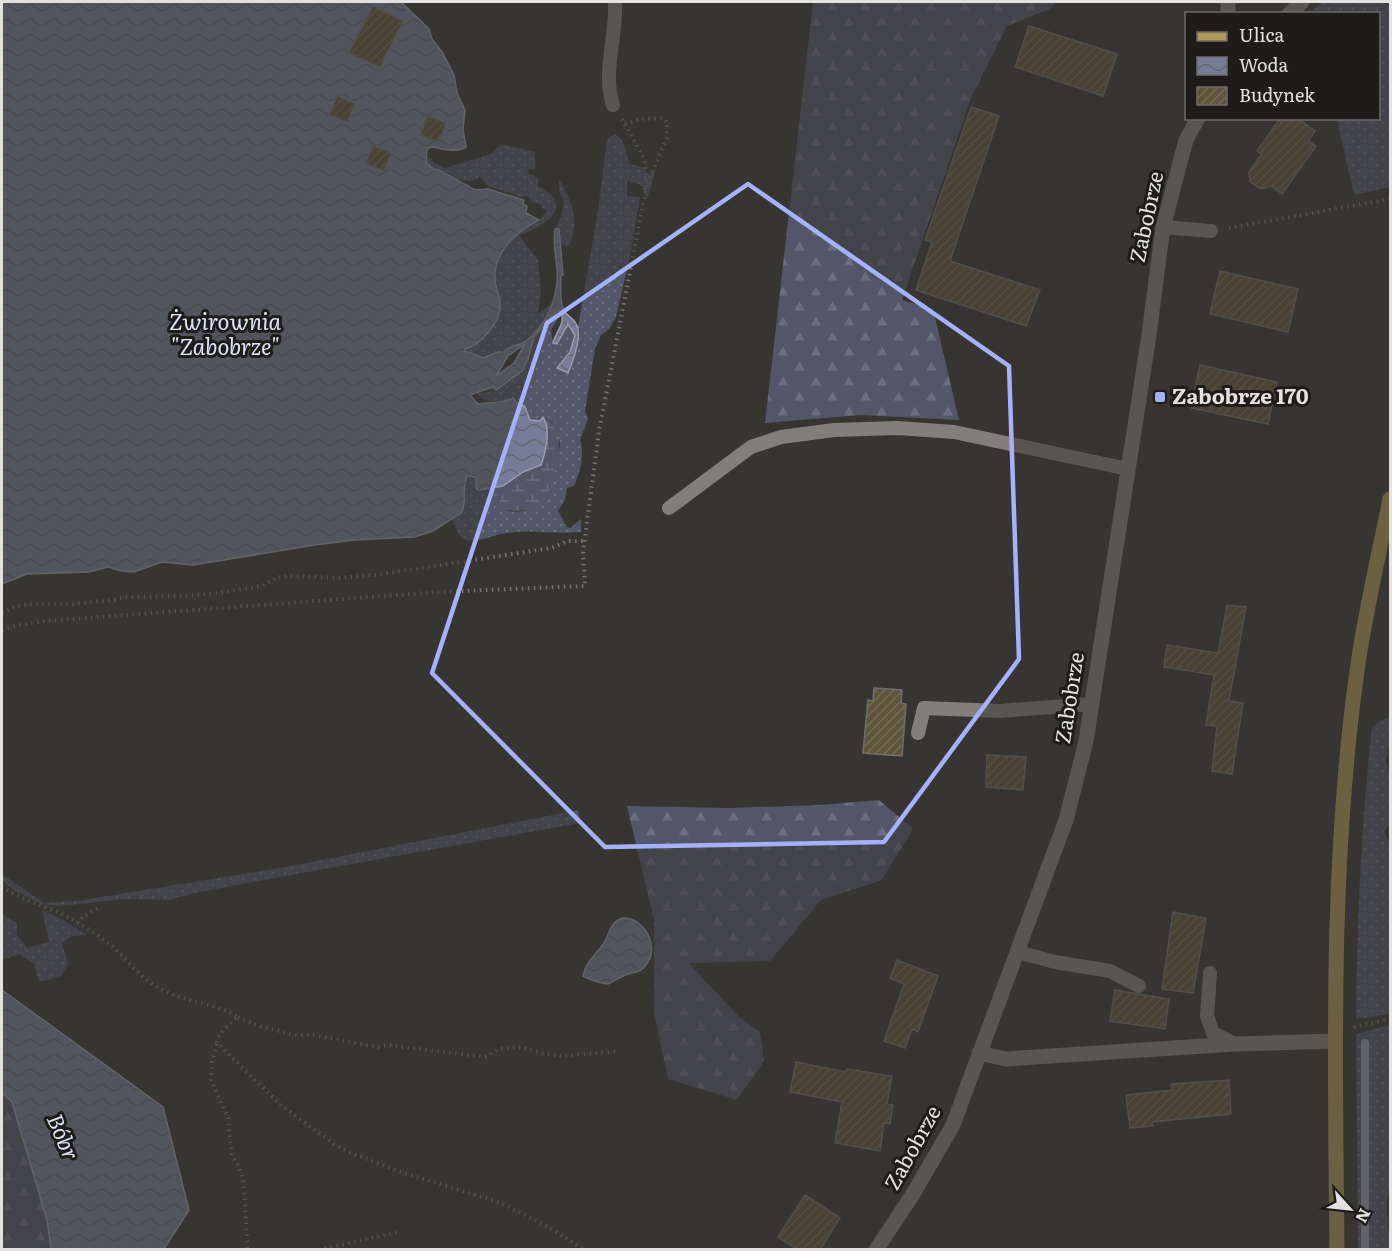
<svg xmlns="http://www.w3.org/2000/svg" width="1392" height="1251" font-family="Literata,serif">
<defs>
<pattern id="grass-dots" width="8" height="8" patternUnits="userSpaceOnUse" patternTransform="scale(1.5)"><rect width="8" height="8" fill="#525669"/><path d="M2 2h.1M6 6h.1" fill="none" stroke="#6b6e7e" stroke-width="1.8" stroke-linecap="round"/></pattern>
<pattern id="forest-firs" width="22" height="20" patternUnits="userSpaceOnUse" patternTransform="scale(1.5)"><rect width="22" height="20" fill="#525669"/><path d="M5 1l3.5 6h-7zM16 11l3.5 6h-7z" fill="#6b6e7e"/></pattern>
<pattern id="wetland-marsh" width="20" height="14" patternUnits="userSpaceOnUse" patternTransform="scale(1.5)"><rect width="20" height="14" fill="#525669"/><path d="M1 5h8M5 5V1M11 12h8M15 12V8" fill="none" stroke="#6b6e7e"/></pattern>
<pattern id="water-waves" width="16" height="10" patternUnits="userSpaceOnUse" patternTransform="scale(1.5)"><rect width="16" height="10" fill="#777c96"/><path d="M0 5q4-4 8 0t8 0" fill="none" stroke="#636675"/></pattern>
<pattern id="building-hatch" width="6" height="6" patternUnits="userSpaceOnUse" patternTransform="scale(1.5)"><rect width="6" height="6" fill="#5d543b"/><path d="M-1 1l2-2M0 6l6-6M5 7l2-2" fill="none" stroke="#746c57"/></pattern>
</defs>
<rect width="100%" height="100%" fill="#363531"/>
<path fill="url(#grass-dots)" d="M1323 2H1390V187L1354 195 1337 119 1378 118V14L1315 13 1314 9Z
M615 134C626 140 627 153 629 164L642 167 648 174 656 169 647 199 641 185 627 181V196L640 197 631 252 616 317 609 329 601 335 595 349 585 411 588 419 580 440C585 455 580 472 574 486L567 488 565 500 558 511 567 527 570 528 581 519V532C554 535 528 528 501 534 490 536 475 544 464 539 457 535 455 526 453 519 471 506 459 493 467 476H472L476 478V488L479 490 494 487 501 492 502 496 498 504C501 506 503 509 506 510 518 514 539 509 546 500L560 445 558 424 543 418 540 421H530L525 407 515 402 513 398 508 401 489 402 476 394 496 390 522 371 528 359 534 337 554 313 559 310 560 315 551 330 553 343 558 344 568 324 575 335 570 352 558 368 568 372 576 345 578 327 598 210 607 138Z
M501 144 535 152V170L529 168 527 174 534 175 539 180 537 186C578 205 545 227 519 235L538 260 541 290 538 313 553 303C540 336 515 348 483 358L464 350C480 343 501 325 500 305 500 295 494 287 495 277 495 269 499 258 502 250 503 248 522 229 524 227 533 222 542 220 547 211L542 208V205L532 202 527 196 521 197 488 186 480 177 471 181 456 179 448 173 433 169 426 161V154L428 158H432L433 162 445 168 491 154Z
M559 179C571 200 582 224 568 247L560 245 559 230 555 229 561 216 564 203 559 190Z
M1390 717V743L1386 761 1390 775V824L1384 832 1390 844V1014L1356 1019C1357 921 1361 824 1372 727L1382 720Z
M578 810 580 823 280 877 195 893 169 900 125 899 62 906 42 904 17 892 2 881V874L44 903 77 901 291 866Z
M42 910 61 919 87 935 71 936 62 943 68 964 61 976 39 982 34 964 19 954 2 960V914L17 923V935L27 948 49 942Z
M1390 1025V1187C1383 1207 1390 1229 1390 1249H1358L1356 1034Z"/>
<path fill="url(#forest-firs)" d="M813 2H1056L1050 9 1007 26 971 98 902 300 933 309 959 420 861 415 765 423Z
M879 800 913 829 882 880 821 900 770 961 689 963 738 1016 760 1032 764 1061 737 1100 668 1079 654 1012V920L627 806 729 808 819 805Z
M2 1093 12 1102 47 1220 51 1249H2Z"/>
<path fill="url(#wetland-marsh)" d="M544 419 558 424C564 435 552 499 541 506 530 512 511 512 499 508L498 504 502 496 494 487 503 486 523 472 542 463 547 433Z"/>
<path fill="url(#water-waves)" stroke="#979bac" stroke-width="1.5" fill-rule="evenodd" d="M2 2H401L429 29 432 39 442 52 454 75 457 93 465 110 463 130 466 147C454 154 443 148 430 147L427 150 426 162 433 169 439 170 475 190 488 189 524 200 523 204 527 206 526 213 539 220C517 231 493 252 495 280 496 290 501 298 500 308 499 324 480 345 465 349V351L483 358 498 352H504C508 346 517 346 524 342 529 339 534 333 538 329 552 313 559 288 557 267 555 253 553 243 555 229H559L563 275H561C561 287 559 297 563 308 565 315 571 316 575 322 584 334 573 361 568 373L557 368 570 352 575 335 568 324 557 344 553 343C556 330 568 322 559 310L554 313 534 337 528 359 522 371 496 390 493 387 470 395 478 404C488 402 504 404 513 398L516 402 525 407 530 420 540 421 543 417C551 429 546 452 541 465L523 472 503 486 479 490 476 488V478L472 476H467C461 488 468 503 461 513L433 531 415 537 354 540 315 545 193 565 162 562 134 572 121 571 108 567 89 572 27 574 2 584ZM403 21 380 67 350 53ZM341 98 350 101 353 107 349 116 332 110 335 101ZM377 148 386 151 389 157 386 166 379 170 371 166 368 160 371 151ZM525 344 514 363 496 376 508 356Z
M623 918C648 918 662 953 642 969 638 973 633 972 629 974 621 976 615 981 608 984 601 983 589 979 583 976 586 960 599 953 606 939 610 930 612 921 623 918Z
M2 990 163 1107 189 1210 164 1249H51L47 1220 12 1102 2 1093Z"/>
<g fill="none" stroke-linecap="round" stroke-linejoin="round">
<path stroke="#979bac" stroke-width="8" d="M1365 1043V1250"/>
</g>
<path fill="url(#building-hatch)" stroke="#716f6b" stroke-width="1.5" d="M373 6 403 21 380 67 349 53Z
M1029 26 1117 54 1103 96 1015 67Z
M337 96 354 103 348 122 330 115Z
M971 107 999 116 950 261 1040 290 1026 326 916 290 932 242 925 240Z
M427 116 446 123 438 142 421 135Z
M1280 118H1297L1315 131 1308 141 1316 146 1282 194 1271 186 1261 189 1250 182 1249 172 1262 154 1257 151Z
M373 146 391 153 384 171 366 164Z
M1220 271 1298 289 1288 332 1210 314Z
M1200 365 1277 382 1268 424 1191 408Z
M1227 605 1246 607 1229 701 1243 703 1232 774 1212 771 1217 726 1206 725 1214 675 1164 667 1167 645 1218 653Z
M874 688 902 690 901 703 906 704 902 756 863 753 868 700 873 701Z
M987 755 1026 757 1023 790 986 787Z
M1173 912 1206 918 1193 993 1162 989Z
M897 960 938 976 918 1032 912 1029 905 1048 884 1041 904 984 890 978Z
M1115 990 1169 999 1165 1029 1110 1021Z
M796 1062 846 1072 847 1069 892 1076 887 1104 893 1105 890 1124 884 1123 880 1151 835 1143 842 1102 790 1092Z
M1229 1080 1231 1114 1152 1122 1153 1126 1130 1128 1126 1095 1172 1090 1171 1084Z
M805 1195 840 1218 820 1250H798L778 1237Z"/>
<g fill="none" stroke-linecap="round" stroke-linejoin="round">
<path stroke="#747370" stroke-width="4" stroke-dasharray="1.5 4.5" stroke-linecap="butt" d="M622 119 644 158 647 184 667 138V122L663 118 640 119 625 124
M1229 228 1390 199
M2 613 17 606 28 604H73L114 600 127 597 186 596 219 593 262 586 276 578 289 576 339 578 375 575 552 548 568 541H585
M2 630 14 626 45 621 438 592 585 586 583 553 599 431 647 184
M2 886C25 904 52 906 75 921 88 929 101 937 113 947 127 960 141 977 157 987 183 1002 213 1002 238 1017 231 1024 217 1032 217 1043L283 1107 334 1144 354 1154 398 1171 501 1203 543 1224 585 1250
M77 923 84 916 100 907
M238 1017 259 1026 295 1035H313L378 1047 387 1045 485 1057 499 1049 521 1047 545 1054 564 1056 619 1051
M1354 1027 1390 1019
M217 1044 212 1062 211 1080 228 1118 232 1156 239 1166 243 1179 248 1250
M319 1250 397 1232"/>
<path stroke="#807f7a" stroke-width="14" d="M613 105C602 72 617 36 615 2
M1163 227 1211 231
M669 508 751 447 781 437 834 430 898 428 954 432 1128 469
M918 733 924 708 1000 711 1091 704
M1018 952 1055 962 1110 971 1139 986
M1210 973 1207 1016 1213 1033 1235 1044"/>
<path stroke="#807f7a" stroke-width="15" d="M1228 2V14
M1289 14 1302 2
M979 1053 1006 1059 1235 1044 1335 1041
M876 1250 913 1194 953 1125 1066 820 1086 741 1149 335 1163 227 1186 140 1198 118"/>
<path stroke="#ac9857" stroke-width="15" d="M1337 1250C1335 1054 1330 858 1358 664 1366 609 1379 554 1390 499"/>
</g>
<path d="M0 0H1392V1251H0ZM748 184 1009 366 1019 659 884 842 605 847 432 673 547 323Z" fill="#363531" fill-opacity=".55" fill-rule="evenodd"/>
<path fill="none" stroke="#a5b1fc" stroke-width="4.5" stroke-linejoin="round" d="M748 184 1009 366 1019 659 884 842 605 847 432 673 547 323Z"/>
<rect fill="#a5b1fc" stroke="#1d1c1b" stroke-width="2" x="1154" y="391" width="12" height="12" rx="3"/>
<g text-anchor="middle" stroke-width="6" stroke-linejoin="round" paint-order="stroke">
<g font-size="21" fill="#e3e2e0" stroke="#1d1c1b">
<text transform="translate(1147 217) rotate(-78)" y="7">Zabobrze</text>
<text transform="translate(1070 698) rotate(-81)" y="7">Zabobrze</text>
<text transform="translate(913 1148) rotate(-61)" y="7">Zabobrze</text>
</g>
<g font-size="21" font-weight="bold" fill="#e3e2e0" stroke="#1d1c1b" text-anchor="start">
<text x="1172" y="404">Zabobrze 170</text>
</g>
<g font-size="22" font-style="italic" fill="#dee2f7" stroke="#1d1c1b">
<text x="225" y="330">Żwirownia<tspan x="225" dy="25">"Zabobrze"</tspan></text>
<text transform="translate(63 1137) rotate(67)" y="8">Bóbr</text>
</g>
</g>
<rect width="1392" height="1251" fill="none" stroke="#e3e2e0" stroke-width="6"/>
<rect x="1185" y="12" width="195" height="108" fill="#1d1c1b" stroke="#6c6b6a" stroke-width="1.5"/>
<rect x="1197" y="32" width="30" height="9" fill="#ac9857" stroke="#6c6b6a" stroke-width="1.5"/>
<text x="1239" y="42" font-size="18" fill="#e3e2e0">Ulica</text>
<rect x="1197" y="57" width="30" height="18" fill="url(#water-waves)" stroke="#6c6b6a" stroke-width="1.5"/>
<text x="1239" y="72" font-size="18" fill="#e3e2e0">Woda</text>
<rect x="1197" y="87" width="30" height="18" fill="url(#building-hatch)" stroke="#6c6b6a" stroke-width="1.5"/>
<text x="1239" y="102" font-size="18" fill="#e3e2e0">Budynek</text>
<g transform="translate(1350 1209) rotate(117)" stroke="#1d1c1b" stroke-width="4.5" paint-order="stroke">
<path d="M0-4.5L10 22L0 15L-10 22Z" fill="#e3e2e0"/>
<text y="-9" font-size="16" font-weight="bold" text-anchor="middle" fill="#e3e2e0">N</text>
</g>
</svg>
